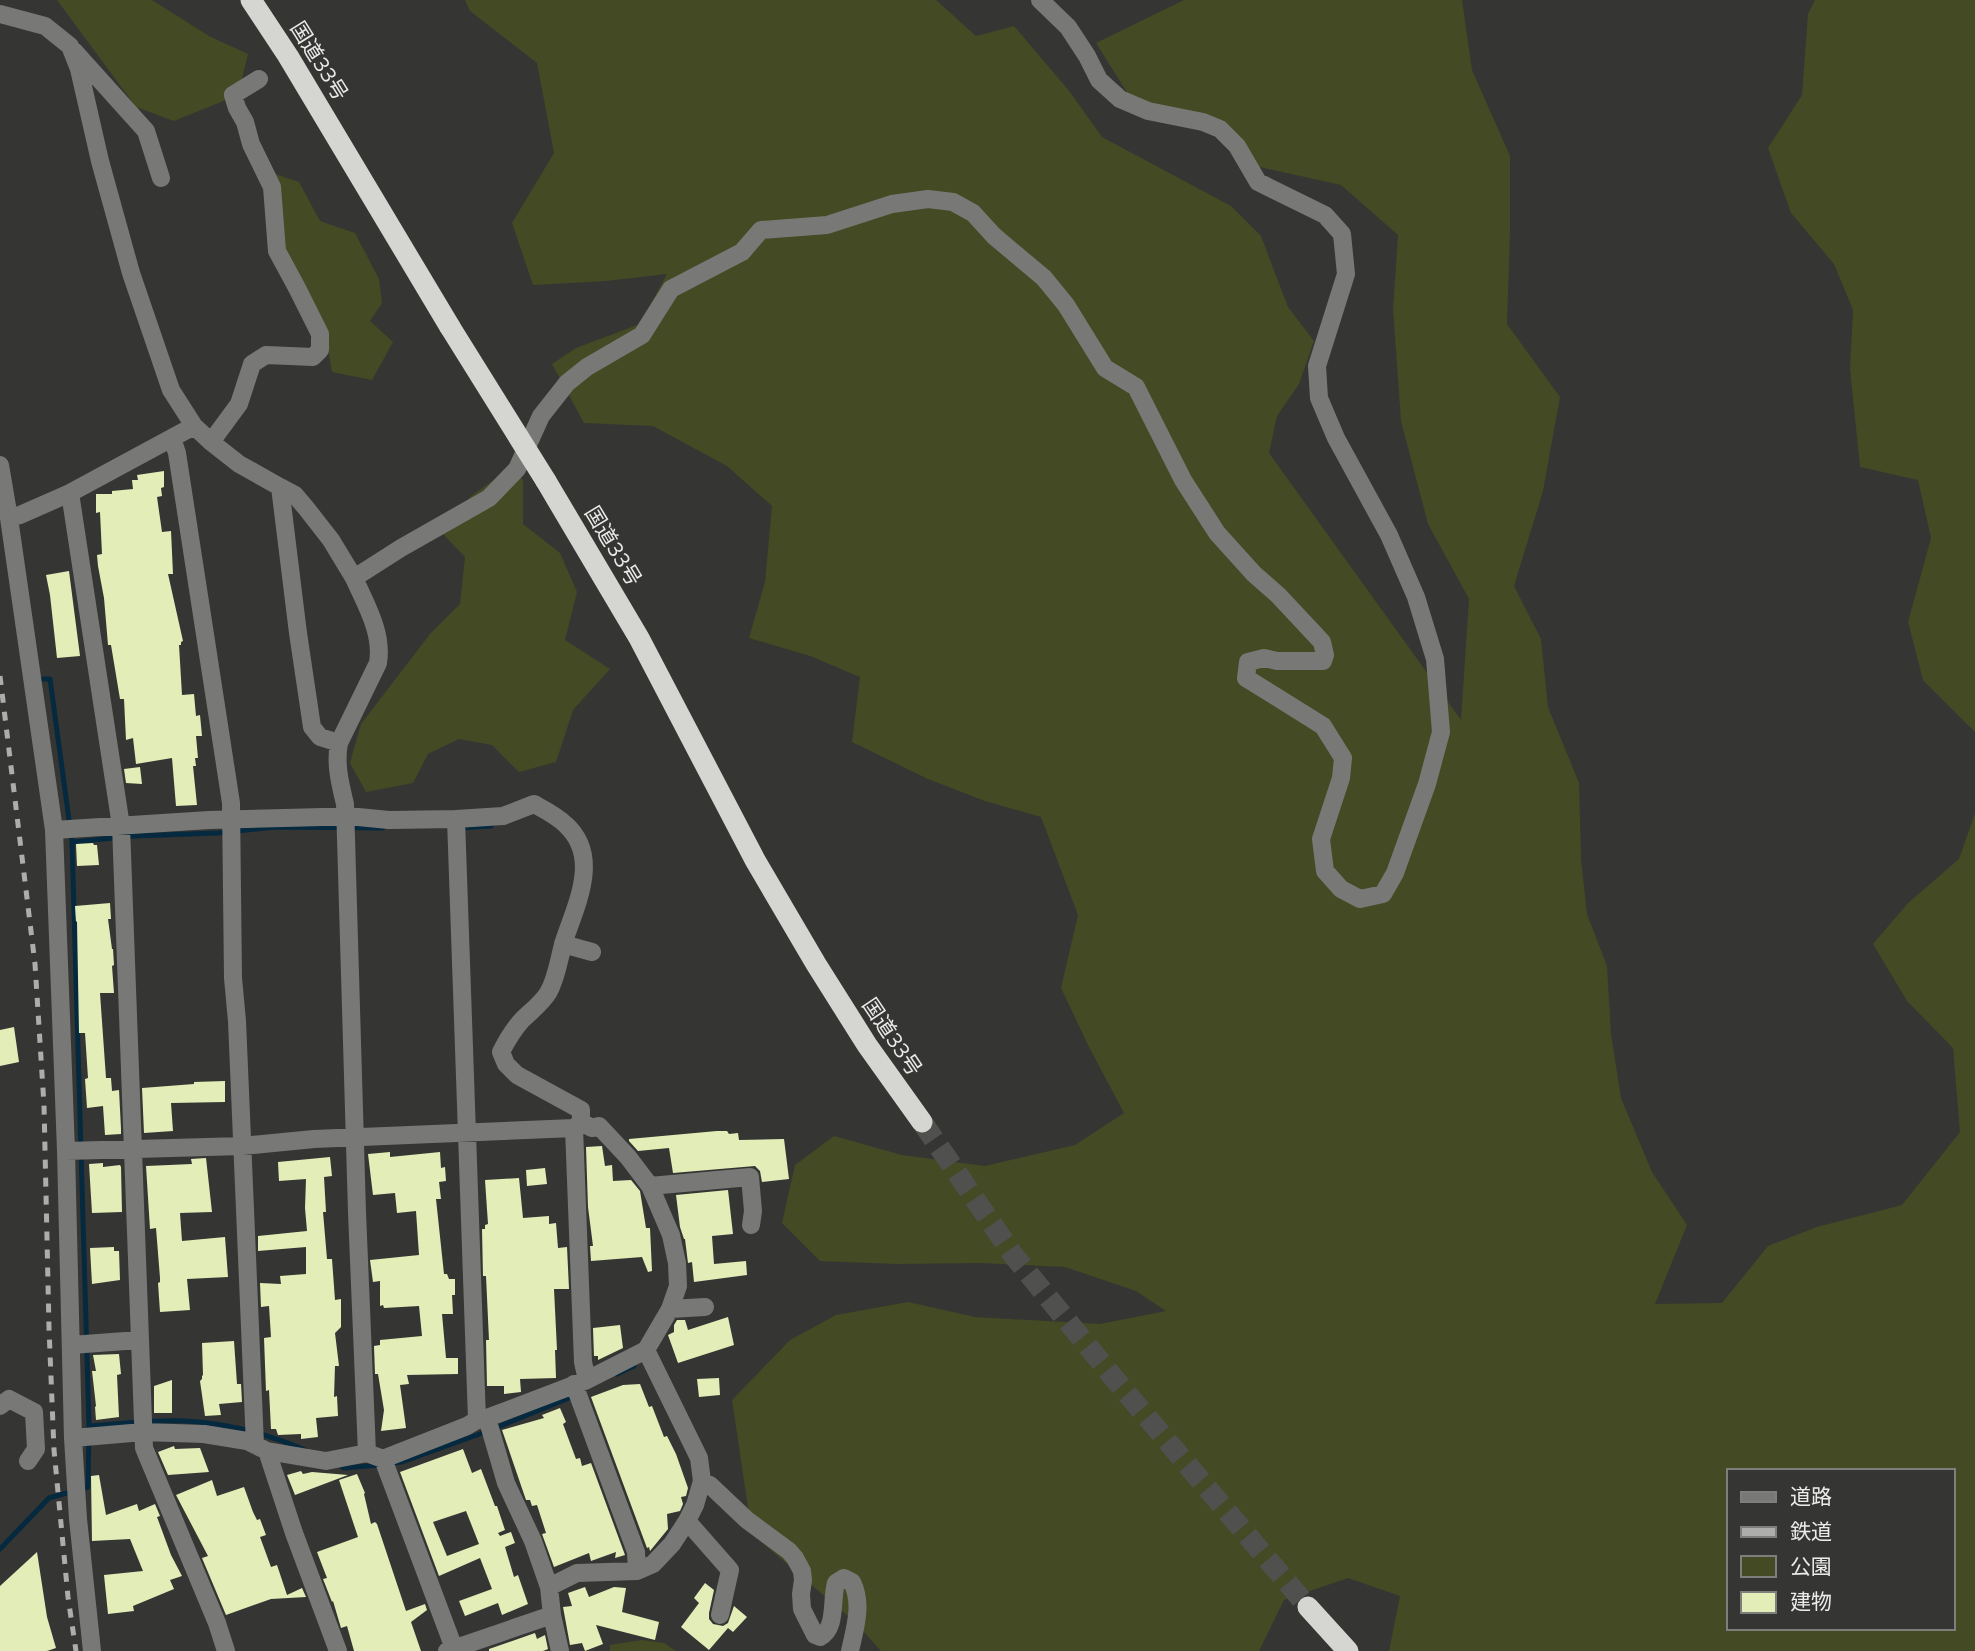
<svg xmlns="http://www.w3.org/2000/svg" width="1975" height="1651" font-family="Mulish,'Noto Sans JP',sans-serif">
<rect width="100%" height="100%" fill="#353633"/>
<path fill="#444a23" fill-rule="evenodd" d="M57 0H152L209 36 248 54 238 95 174 121 136 107Z
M465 0H936L976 36 1014 26 1070 92 1102 137 1231 206 1261 236 1288 307 1314 341 1299 384 1277 416 1269 453 1461 720 1469 599 1428 524 1401 421 1393 309 1398 235 1341 185 1246 164 1223 136 1128 94 1096 43 1184 0H1462L1472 70 1510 156V233L1507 324 1560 397 1543 491 1514 586 1541 639 1548 707 1579 783 1581 859 1587 914 1607 966 1611 1034 1621 1098 1652 1172 1687 1225 1655 1304 1722 1303 1768 1246 1817 1227 1902 1205 1960 1132 1953 1048 1907 1001 1873 944 1908 903 1959 859 1975 813V1651H1389L1400 1596 1348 1578 1284 1600 1259 1651H881L856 1623 752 1534 732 1400 790 1340 836 1315 908 1302 975 1317 1100 1324 1166 1311 1136 1291 1065 1267 980 1263 896 1264 820 1261 782 1223 795 1165 834 1136 902 1155 985 1166 1075 1145 1124 1113 1089 1047 1061 988 1078 915 1041 817 985 801 928 779 852 742 860 677 810 656 749 638 765 582 772 506 727 466 653 426 584 423 552 364 576 348 640 324 667 274 606 281 533 285 512 223 554 153 537 63 470 11ZM1728 1471H1952V1628H1728Z
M1815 0H1975V732L1923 680 1908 622 1931 538 1918 480 1860 467 1850 369 1853 310 1834 264 1791 213 1768 148 1802 95 1808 14Z
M266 171 299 182 320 221 355 233 379 279 382 303 370 321 393 342 372 380 332 372 324 324 279 248Z
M510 468 523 480V524L560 553 577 592 565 640 610 669 573 710 556 762 519 772 492 745 459 739 428 754 413 783 366 792 350 763 361 724 430 634 460 604 465 557 443 534 470 497Z
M642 1640 664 1643 676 1651H610V1645Z"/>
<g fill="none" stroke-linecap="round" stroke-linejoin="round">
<path stroke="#05293f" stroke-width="5" d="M459 828 491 826
M72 842 135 836 218 833 275 827 383 828
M617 1374 634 1366
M89 1426C120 1424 154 1419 185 1421 226 1423 268 1434 305 1450
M393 1463 402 1462 488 1431 574 1396
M339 1464 344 1468 380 1465
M0 1549 49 1498 88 1487 89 1426 72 842 50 679H42"/>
</g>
<path fill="#e3edb8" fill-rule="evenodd" d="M164 471V487L161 488 162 496 157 497 162 532 171 531 173 574H168L183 641 181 642V645H179L182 695 194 694 196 716 200 715 202 736H196L198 758H195L196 766H193L197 805 176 806 172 758 136 764 133 738 126 740 124 699H120L111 645H108L104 598 98 566 97 555 102 554 100 512 96 513V494H112V491L133 489 132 480H138L137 475Z
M69 571 80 656 57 658 50 595 46 575Z
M140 767 142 784 126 783 124 769Z
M93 843 94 845H97L99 865 77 866 76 844Z
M110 903 111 919H108L112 949H113L114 965 112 966 114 993H100L106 1078H111L112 1091 119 1090 121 1129V1134L105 1135 103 1106 87 1108 85 1079 88 1078 85 1033H79L77 921 76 922 75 906Z
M14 1027 19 1062 0 1066V1030Z
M225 1081V1102L171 1103 173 1131 144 1133 142 1088 194 1084V1082Z
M717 1131H727L729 1134 738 1133 739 1140 784 1139 789 1179 762 1182 760 1171 755 1166 673 1173 669 1148 638 1151 629 1141V1139Z
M602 1146 605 1166 612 1165 613 1181 631 1180 640 1191 646 1228H650L652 1271 648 1272 642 1257 591 1261 590 1246H593L588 1207 586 1147Z
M390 1152V1157L440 1152 441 1168 445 1167 446 1181 439 1182 441 1199H436L444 1274H447L449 1279H455V1295H452L453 1314H442L446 1358H458V1374L407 1375 409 1384 400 1385 406 1428 381 1431 384 1410 378 1374H375L374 1346 380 1345V1340L422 1336 419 1306 384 1308 383 1305 380 1306V1281L373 1282 370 1260 419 1255 416 1211 397 1213 395 1193 373 1195 368 1154Z
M330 1157 332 1176 324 1177 326 1212H323L327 1259H332L335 1300 341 1299V1327L335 1333 339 1366H335L334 1397 337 1396 338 1416 316 1418 318 1437 301 1439V1434L278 1435 276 1429H271L269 1390 266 1391 264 1338 271 1337 269 1306 261 1307 260 1283 281 1284 280 1276 306 1274V1247L258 1251V1236L307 1231 305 1208 306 1179 279 1181 278 1162Z
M206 1158 212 1212 180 1213 182 1241 225 1237 228 1277 187 1279 190 1310 160 1312 158 1283 160 1282V1278L156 1228 150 1229 146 1166 192 1164 191 1159Z
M103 1163V1167L120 1165 121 1167 122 1212 92 1213 89 1164Z
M545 1168 547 1184 527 1186 526 1170Z
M519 1178 523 1218 549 1216V1224L556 1223 558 1248 567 1247 569 1289H554L557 1350H555L556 1378 520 1379 521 1392 504 1394V1386H487L486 1340H489L486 1276H483L482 1229H485V1225L488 1224 485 1180Z
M728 1190 733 1234 712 1236 714 1264 746 1261 747 1275 694 1282 692 1262 688 1263 685 1239H684L680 1227 676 1195Z
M114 1247V1251H119L120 1280 92 1284 90 1248Z
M728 1317 734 1345 678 1363 668 1335 674 1332V1325L677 1320H685L688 1330Z
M620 1325 623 1348 598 1360V1356H594L593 1328Z
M234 1341 237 1384H241L242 1402 219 1404 221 1415 205 1416 200 1381 202 1379V1376L203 1375 202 1343Z
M119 1354 121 1374 117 1375 119 1417 96 1420 95 1407 96 1406 92 1371H96L93 1355Z
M719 1378 720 1395 699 1397 697 1379Z
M172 1380V1413H154V1386Z
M640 1384 649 1407 652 1406 664 1437 667 1436 676 1454 688 1488 686 1496 681 1497 683 1504 680 1511 667 1514 668 1529 650 1551 649 1547 647 1548 591 1397 623 1385Z
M560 1408 566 1422 563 1424 576 1459 580 1458 582 1466 591 1463 625 1555 615 1558 616 1552 591 1561 589 1553 554 1567 542 1534 546 1533 537 1505 532 1506 530 1500H526L502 1430 544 1418 542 1415Z
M174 1446 175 1449 200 1448 209 1472 168 1475 158 1452Z
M463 1449 472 1473 481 1469 495 1506H497L505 1530 498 1533 500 1536 511 1532 515 1543 505 1547 514 1577 518 1575 528 1604 502 1615 498 1603 465 1616 459 1601 492 1589 480 1558 439 1576 400 1472ZM466 1511 479 1544 447 1556 433 1522Z
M301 1471 303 1474 312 1472 348 1475 295 1495 287 1475Z
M357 1474 365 1493 364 1494 371 1524 375 1522 377 1524 406 1611 425 1604 427 1610 411 1622 421 1651H354L347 1626 341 1628 333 1601 332 1602 323 1579 327 1578 317 1552 358 1537 339 1480Z
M99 1475 106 1515 137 1504 139 1511 155 1504 160 1516 157 1517 171 1555 182 1576 170 1580 174 1589 133 1606 134 1611 108 1614 104 1575 143 1571 130 1539 92 1541 91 1476Z
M212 1480 217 1496 244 1487 253 1512 257 1520 260 1519 266 1535 260 1537 271 1567 277 1565 287 1595 302 1588 306 1597 271 1599 226 1615 202 1558 208 1556 176 1495Z
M37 1552 47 1617 56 1648 47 1651H0V1586Z
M705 1583 714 1590 709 1613V1619L713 1624 723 1626 728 1623 734 1606 747 1617 733 1632 728 1628 709 1650 681 1627 699 1603 694 1598Z
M585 1587 589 1597 614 1587 626 1588 622 1612 659 1622 655 1640 596 1625 603 1644 585 1651 582 1643 570 1645 563 1607 572 1606 568 1593Z
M535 1633 537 1639 545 1635 548 1649 543 1651H489V1649Z"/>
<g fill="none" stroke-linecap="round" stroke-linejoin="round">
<path stroke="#50514e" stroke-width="21" stroke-dasharray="21 10" stroke-linecap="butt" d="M922 1122 1014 1256 1118 1383 1308 1607"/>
<path stroke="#787977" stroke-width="18" d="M0 14 45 26 70 46 79 69 100 161 131 273 171 390 194 426 211 442 239 464 280 487 298 633 312 727 320 737 339 743
M74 51 146 131 161 178
M172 438 177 453 231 803 233 978 237 1021 255 1445
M211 442 239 404 252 364 266 355 313 357 320 350V334L297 288 277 251 272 187 251 144 245 122 237 108 233 95 259 79
M0 465 9 518
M280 487 295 495 306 508 331 540 354 578
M70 493 121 826 144 1448 217 1623 226 1651
M456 819 503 816 534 804C545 810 557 816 566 825 601 857 576 905 564 941 559 958 557 978 548 993 541 1004 531 1011 522 1020 513 1030 507 1040 501 1052L506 1064 517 1075 581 1110V1122
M54 830 209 820 323 817H358L389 820 456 819 477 1420
M563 944 592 952
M574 1128 583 1362 587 1380
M66 1151 242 1146 314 1139 574 1128 581 1122 592 1128 599 1126 628 1157 650 1186 671 1235 677 1263 678 1286 670 1309 646 1350 587 1380 487 1418 477 1420 467 1426 383 1459 367 1453 326 1461 267 1451 247 1441 204 1434 143 1432 73 1438
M650 1186 750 1177 753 1211 751 1225
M670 1309 705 1307
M71 1345 139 1340
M574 1384 636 1552 637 1571
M0 1406 9 1399 34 1412 36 1449 28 1461
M487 1418 506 1483 533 1541 549 1587 552 1615 560 1651
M267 1451 294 1533 338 1651
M367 1453 357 1212 345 804C340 783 335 764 339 743L378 663C383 633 366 605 354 578L401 548 489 498 517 469 541 416 567 383 587 367 642 335 671 289 742 252 761 230 827 225 892 204 928 199 953 202 973 213 994 236 1044 278 1066 305 1105 368 1136 387 1183 480 1217 533 1254 574 1278 595 1322 642 1325 655 1323 661H1277L1264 658 1248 662 1246 678 1323 726 1343 758 1341 778 1321 839 1325 871 1341 889 1360 899 1383 894 1395 873 1427 784 1441 732 1435 659 1416 597 1389 535 1336 438 1319 398 1317 366 1346 274 1342 234 1325 215 1258 182 1237 146 1220 129 1203 122 1148 111 1120 99 1099 80 1087 56 1068 27 1040 0
M383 1459 455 1651
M702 1481 710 1485 747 1520 789 1551 795 1558 802 1571 803 1580 801 1594 802 1609 815 1635 820 1637C837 1629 831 1599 836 1583L844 1578 852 1582C863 1604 855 1628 850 1651
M687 1521 730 1570 720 1615
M549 1587 577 1573 637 1571 653 1564 672 1544 687 1521 695 1505 702 1481 699 1458 646 1350
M92 1651 78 1519 73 1438 66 1151 54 830 9 518 20 515 70 493 194 426
M447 1651 552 1615"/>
<path stroke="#d5d5d1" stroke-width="21" d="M251 0 288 56 450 327
M546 481 639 638 755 860 816 964 867 1045 922 1122
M1308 1607 1348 1651"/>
<path stroke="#adaeab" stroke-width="5" stroke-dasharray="9 9" stroke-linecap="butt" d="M0 676 35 964 44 1105 49 1328 54 1450 68 1597 76 1651"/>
<path stroke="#d5d5d1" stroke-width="21" d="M450 327 546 481"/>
</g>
<g text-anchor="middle" stroke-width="7" stroke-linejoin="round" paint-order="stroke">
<g font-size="21" fill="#ebece9" stroke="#353633">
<text transform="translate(319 61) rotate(58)" y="7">国道33号</text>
<text transform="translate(613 546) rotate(59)" y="7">国道33号</text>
<text transform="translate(892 1037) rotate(56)" y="7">国道33号</text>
</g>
</g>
<rect x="1727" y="1469" width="228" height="161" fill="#353633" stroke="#7e7f7c" stroke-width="2"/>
<rect x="1741" y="1492" width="35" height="10" fill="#787977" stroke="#7e7f7c" stroke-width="2"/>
<text x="1790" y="1504" font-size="21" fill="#ebece9">道路</text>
<rect x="1741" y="1527" width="35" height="10" fill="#adaeab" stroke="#7e7f7c" stroke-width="2"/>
<text x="1790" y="1539" font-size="21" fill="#ebece9">鉄道</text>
<rect x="1741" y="1556" width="35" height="21" fill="#444a23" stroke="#7e7f7c" stroke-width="2"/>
<text x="1790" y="1574" font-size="21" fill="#ebece9">公園</text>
<rect x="1741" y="1592" width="35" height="21" fill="#e3edb8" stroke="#7e7f7c" stroke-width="2"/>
<text x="1790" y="1609" font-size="21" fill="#ebece9">建物</text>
</svg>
